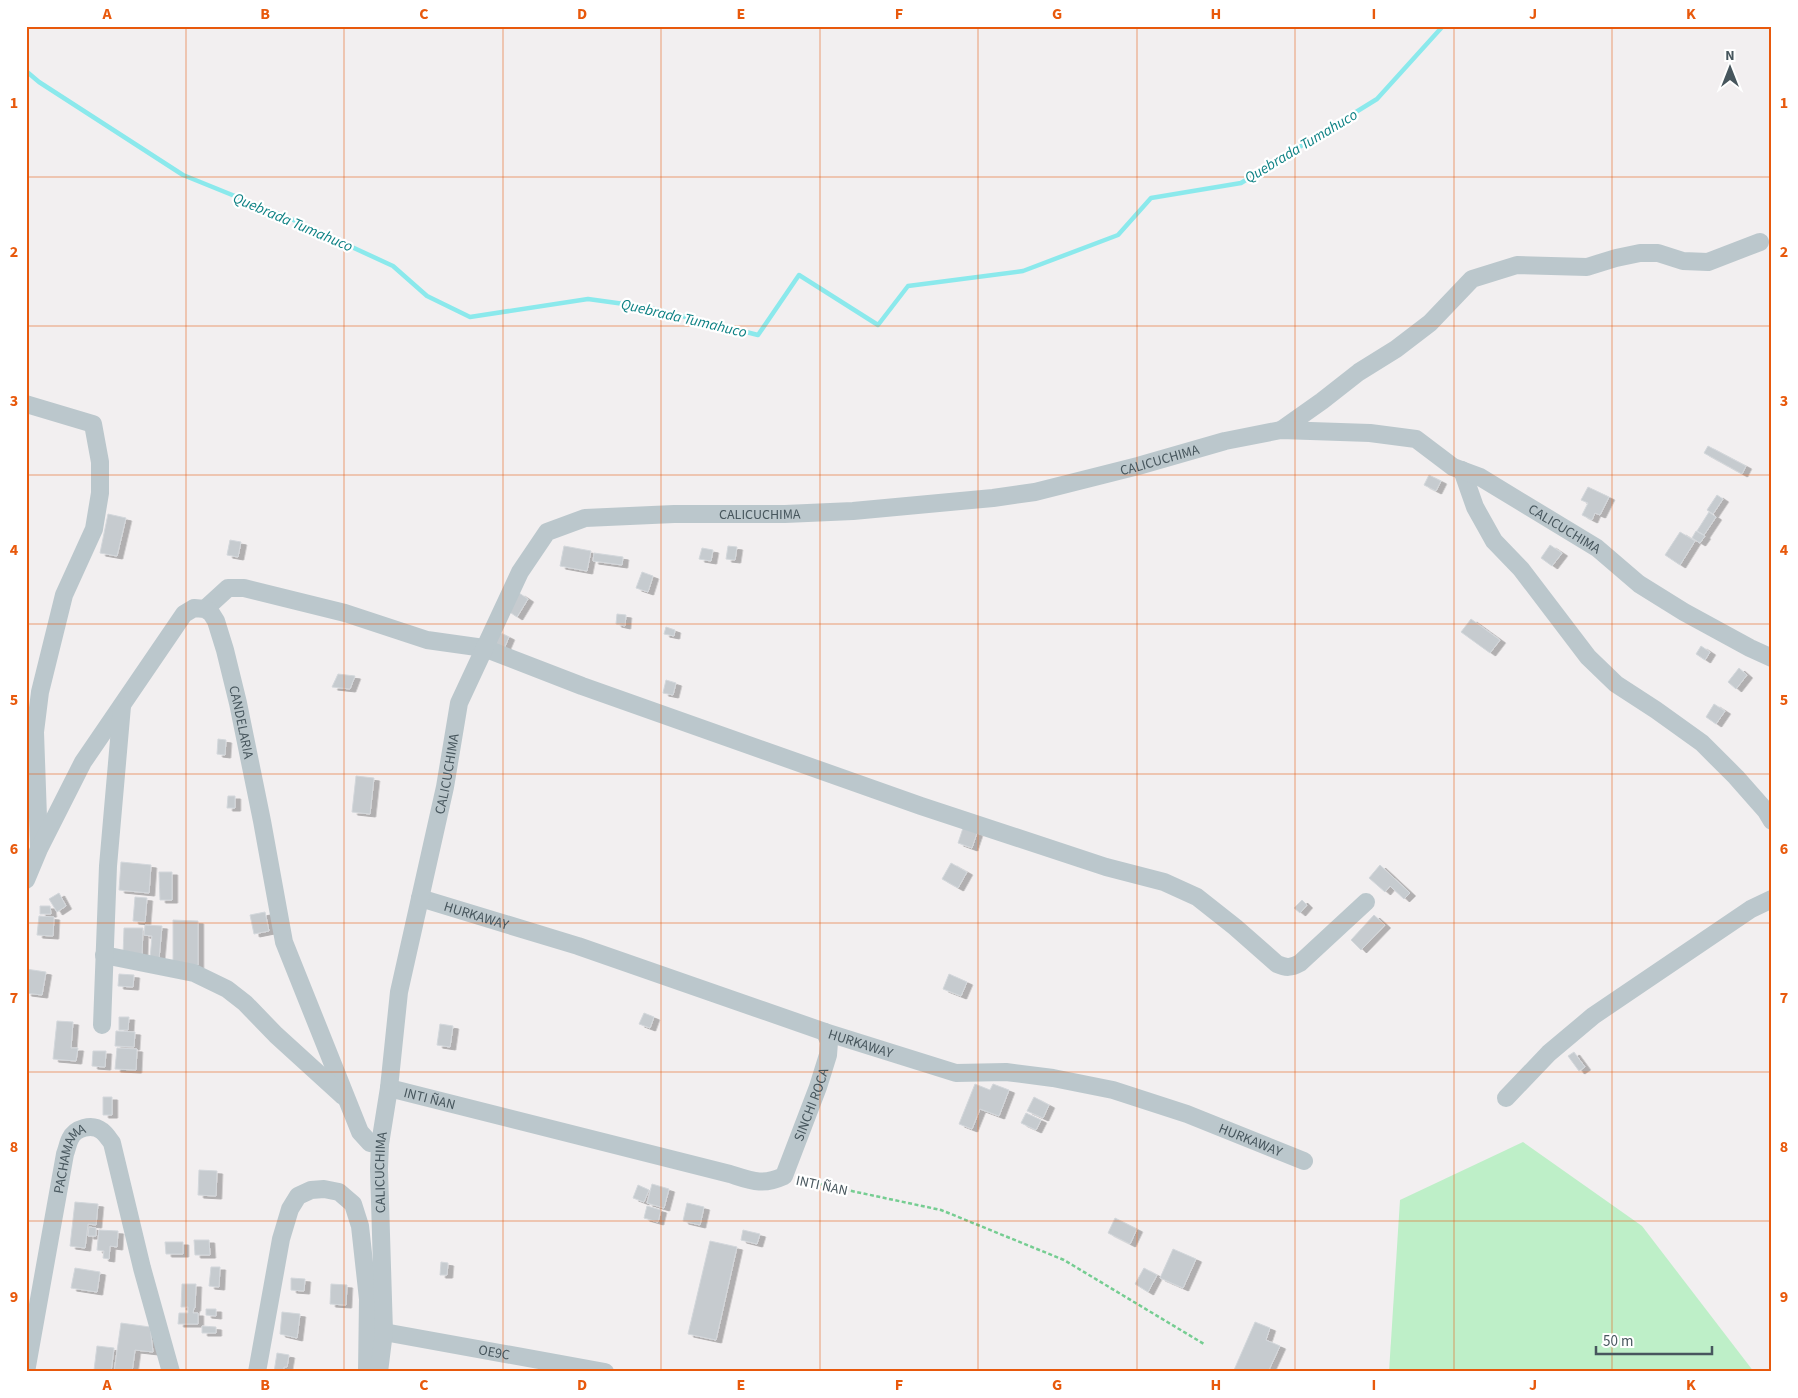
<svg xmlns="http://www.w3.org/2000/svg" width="1798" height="1398" font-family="'Source Sans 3',sans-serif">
<defs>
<filter id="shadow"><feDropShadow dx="5.5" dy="3" stdDeviation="0" flood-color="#0004"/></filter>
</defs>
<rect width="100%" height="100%" fill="#f2eff0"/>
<path fill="#beefc8" d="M1523 1142 1642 1226 1754 1372H1389L1400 1200Z"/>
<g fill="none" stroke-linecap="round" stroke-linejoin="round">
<path stroke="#8be9ec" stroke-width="4.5" d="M26 71 39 82 183 175 289 218 393 266 427 296 470 317 588 299 646 307 758 335 799 275 878 325 908 286 1023 271 1118 235 1151 198 1241 183 1377 99 1443 26"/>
</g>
<path fill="#c6cbcf" stroke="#d3d7db" filter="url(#shadow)" d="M1708 446 1746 466 1742 474 1704 453Z
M1429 475 1441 481 1436 491 1424 485Z
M1588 487 1609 497 1600 515 1595 513 1592 520 1582 515 1588 503 1581 500Z
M1717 495 1723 499 1713 514 1707 510Z
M1709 512 1716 517 1704 535 1697 531Z
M108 514 126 518 117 556 100 553Z
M1696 531 1705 536 1700 543 1692 538Z
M1680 532 1695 541 1680 565 1665 555Z
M230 540 241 542 238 557 227 555Z
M1550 545 1562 553 1552 566 1541 558Z
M564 546 591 551 587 571 560 566Z
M728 546 737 547 735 560 726 559Z
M702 548 713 550 711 561 699 559Z
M594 553 623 557 622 565 593 561Z
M642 572 653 576 648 592 636 588Z
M519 593 528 599 517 617 508 611Z
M617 614 626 615 625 626 616 624Z
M1471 619 1500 640 1490 653 1461 632Z
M666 627 675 630 674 636 664 634Z
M499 632 509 637 503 651 493 646Z
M1701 646 1710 652 1705 660 1696 654Z
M1739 668 1747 675 1736 689 1728 682Z
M338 674 355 676 350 689 332 687Z
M666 680 676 683 673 695 663 693Z
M1714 704 1725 711 1716 724 1706 717Z
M218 739 226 740 225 755 217 754Z
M356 776 374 778 370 814 352 812Z
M228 796H235V808H227Z
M963 828 977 833 972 848 958 843Z
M121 862 151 865 149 893 119 890Z
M951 863 967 872 958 888 942 879Z
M1380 865 1410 893 1404 899 1390 886 1385 892 1369 878Z
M159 872H172V900H160Z
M59 893 66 906 57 912 49 899Z
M135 897 147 898 145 922 133 921Z
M1302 900 1307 905 1300 913 1294 908Z
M40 906H50L51 914H40Z
M265 912 269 931 254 934 250 915Z
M1374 915 1385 925 1361 950 1351 940Z
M39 916 54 917 53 936 37 935Z
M173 920 198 921V965H173Z
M145 925 162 926 159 959 150 958 152 936 144 935Z
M124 928H143L142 955H123Z
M26 969 46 972 42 995 26 993Z
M119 974 134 975 133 987 118 986Z
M949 974 967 982 961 996 943 989Z
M644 1013 654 1017 650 1028 639 1024Z
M119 1017H129L128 1030H119Z
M57 1021 73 1022 71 1048H78L76 1061 53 1059Z
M440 1024 453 1026 450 1047 437 1045Z
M116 1031 135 1032 134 1047 115 1046Z
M117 1048 137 1049 136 1070 115 1069Z
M93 1051H106L105 1067 92 1066Z
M1574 1052 1585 1067 1579 1071 1568 1056Z
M975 1084 990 1090 993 1084 1009 1090 999 1116 980 1109 972 1129 959 1124Z
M103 1097H112V1115H103Z
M1034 1097 1049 1105 1043 1118 1027 1111Z
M1026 1113 1041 1120 1036 1130 1021 1123Z
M199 1170 217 1171 216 1196 198 1195Z
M652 1184 669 1189 664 1208 647 1203Z
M638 1185 649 1190 644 1202 633 1198Z
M75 1202 98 1204 96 1225 88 1224 85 1248 70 1246Z
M687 1203 704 1207 700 1225 683 1221Z
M647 1206 661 1210 658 1222 644 1218Z
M1115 1218 1137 1229 1130 1244 1108 1233Z
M89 1227 96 1228V1236H88Z
M99 1230 118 1231 117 1247 110 1246 109 1259 103 1258 104 1251 97 1250Z
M743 1230 760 1234 757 1244 741 1240Z
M194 1240H209L210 1255H195Z
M710 1241 737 1247 716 1340 688 1334Z
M165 1242H183V1254H166Z
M1173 1249 1196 1259 1183 1288 1160 1278Z
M441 1262 448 1263 447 1275H440Z
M211 1267H220L219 1287 209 1286Z
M75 1268 100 1272 97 1292 71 1288Z
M1144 1268 1157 1275 1148 1292 1135 1284Z
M291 1278 305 1279 304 1291 291 1290Z
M182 1284H196L195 1308H194L193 1313H198V1324H178L179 1313H188V1307H181Z
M331 1284 347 1285 346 1305 330 1304Z
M206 1309H216V1316L206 1315Z
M282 1312 300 1314 297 1338 280 1334Z
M1255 1322 1270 1328 1266 1340 1280 1346 1268 1372H1237L1234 1370Z
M121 1323 150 1327 153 1352 135 1350 132 1372H114Z
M202 1326 216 1327V1333H202Z
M97 1346 114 1348 111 1372 94 1370Z
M277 1353 289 1355 287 1367H284L283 1372H274Z"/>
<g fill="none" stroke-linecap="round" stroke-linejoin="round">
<path stroke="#76cd92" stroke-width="2.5" stroke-dasharray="4 2.5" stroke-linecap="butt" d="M800 1180 941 1210 1064 1260 1204 1344"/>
<g stroke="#bbc7cc" stroke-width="18">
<path d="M26 404 93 424 100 462V493L94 529 64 595 40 692 35 732 39 846"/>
<path d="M1281 430 1322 401 1359 372 1396 349 1430 323 1472 279 1517 265 1587 267 1616 258 1640 253H1658L1683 261 1708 262 1760 242"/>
<path d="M1462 470 1475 507 1494 541 1521 569 1588 657 1616 684 1656 710 1702 743 1736 777 1766 811 1772 821"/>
<path d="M205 609 228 588H244L345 613 427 640 484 648 582 686 921 806 1106 867 1164 882 1197 897 1235 927 1277 964C1286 968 1291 968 1300 963L1366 902"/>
<path id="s1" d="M26 880 39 849 83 762 184 614 194 608 205 609 211 613 216 621 225 650 238 703 262 821 284 942 360 1132 370 1143 380 1144"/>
<path id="s2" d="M420 898 578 946 825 1032 956 1073 1006 1072 1053 1078 1113 1090 1187 1114 1304 1161"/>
<path d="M104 955 194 973 227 989 245 1003 276 1035 343 1096"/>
<path d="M102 1025 108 866 122 706"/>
<path id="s3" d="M389 1088 730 1174C752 1181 762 1186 784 1176L818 1087 828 1055 829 1042 825 1032"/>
<path d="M1506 1098 1549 1053 1593 1016 1751 909 1772 899"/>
<path id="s4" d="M384 1332 605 1372"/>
<path id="s5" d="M26 1372 65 1154C67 1149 68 1143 70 1139 75 1128 92 1123 102 1131 106 1134 109 1139 112 1143L142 1268 171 1372"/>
<path d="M257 1372 281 1239 290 1209 298 1196 311 1190 324 1189 339 1192 353 1204 360 1226 368 1299 367 1372"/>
<path id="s6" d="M379 1372 384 1332 379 1169 380 1144 389 1088 399 992 445 787 459 703 520 572 547 532 585 518 674 514H785L853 511 993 498 1035 492 1138 466 1225 441 1281 430 1370 433 1416 439 1453 467 1480 477 1597 548 1639 584 1684 612 1750 648 1772 658"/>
</g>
</g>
<path fill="none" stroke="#e8590c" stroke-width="1" stroke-opacity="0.55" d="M186 26V1372M344 26V1372M503 26V1372M661 26V1372M820 26V1372M978 26V1372M1137 26V1372M1295 26V1372M1454 26V1372M1612 26V1372M26 177H1772M26 326H1772M26 475H1772M26 624H1772M26 774H1772M26 923H1772M26 1072H1772M26 1221H1772"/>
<g text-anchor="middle" stroke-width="4.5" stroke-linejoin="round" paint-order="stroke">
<g font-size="14" fill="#47565d" stroke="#fff">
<text dy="5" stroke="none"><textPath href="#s6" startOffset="1490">CALICUCHIMA</textPath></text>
<text dy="5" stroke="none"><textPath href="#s6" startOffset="1085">CALICUCHIMA</textPath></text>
<text dy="5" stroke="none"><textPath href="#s6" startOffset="1925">CALICUCHIMA</textPath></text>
<text dy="5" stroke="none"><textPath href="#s1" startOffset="454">CANDELARIA</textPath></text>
<text dy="5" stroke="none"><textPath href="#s6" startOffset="605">CALICUCHIMA</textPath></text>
<text dy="5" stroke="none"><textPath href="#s2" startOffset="59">HURKAWAY</textPath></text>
<text dy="5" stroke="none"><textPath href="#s2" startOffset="464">HURKAWAY</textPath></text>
<text dy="5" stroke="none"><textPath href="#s3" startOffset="42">INTI ÑAN</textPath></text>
<text dy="5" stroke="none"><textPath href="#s3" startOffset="484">SINCHI ROCA</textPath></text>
<text dy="5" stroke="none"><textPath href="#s2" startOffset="869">HURKAWAY</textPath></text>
<text dy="5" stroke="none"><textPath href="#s5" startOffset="219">PACHAMAMA</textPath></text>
<text dy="5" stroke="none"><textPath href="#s6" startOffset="200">CALICUCHIMA</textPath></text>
<text transform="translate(822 1185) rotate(12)" y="5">INTI ÑAN</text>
<text dy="5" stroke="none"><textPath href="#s4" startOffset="112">OE9C</textPath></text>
</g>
<g font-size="15" font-style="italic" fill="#0d8184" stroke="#fff">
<text transform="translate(1301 146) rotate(-31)" y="5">Quebrada Tumahuco</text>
<text transform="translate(293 222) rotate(23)" y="5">Quebrada Tumahuco</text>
<text transform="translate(684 318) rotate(13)" y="5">Quebrada Tumahuco</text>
</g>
</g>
<rect width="1798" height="1398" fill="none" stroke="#ffffff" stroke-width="55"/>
<g transform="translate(1730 68)" stroke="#ffffff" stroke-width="4" paint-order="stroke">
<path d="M0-4L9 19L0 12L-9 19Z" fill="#47565d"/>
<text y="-8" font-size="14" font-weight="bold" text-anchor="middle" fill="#47565d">N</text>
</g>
<path d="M1596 1346v8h116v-8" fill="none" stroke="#47565d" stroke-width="2.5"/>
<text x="1603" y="1346" font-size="15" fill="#47565d" stroke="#ffffff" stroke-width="4" paint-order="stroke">50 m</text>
<rect x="28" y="28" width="1742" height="1342" fill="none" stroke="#e8590c" stroke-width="2"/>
<g font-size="16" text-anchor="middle" font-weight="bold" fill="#e8590c">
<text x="107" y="19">A</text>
<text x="265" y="19">B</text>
<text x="424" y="19">C</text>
<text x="582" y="19">D</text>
<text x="741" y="19">E</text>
<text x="899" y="19">F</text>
<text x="1057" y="19">G</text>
<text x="1216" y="19">H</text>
<text x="1374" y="19">I</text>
<text x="1533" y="19">J</text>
<text x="1691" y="19">K</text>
<text x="14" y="108">1</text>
<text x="1784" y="108">1</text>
<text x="14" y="257">2</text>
<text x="1784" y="257">2</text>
<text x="14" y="406">3</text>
<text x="1784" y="406">3</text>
<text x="14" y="555">4</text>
<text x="1784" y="555">4</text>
<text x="14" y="705">5</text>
<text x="1784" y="705">5</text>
<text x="14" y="854">6</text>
<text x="1784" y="854">6</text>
<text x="14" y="1003">7</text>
<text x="1784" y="1003">7</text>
<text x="14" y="1152">8</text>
<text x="1784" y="1152">8</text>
<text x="14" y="1302">9</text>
<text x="1784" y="1302">9</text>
<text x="107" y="1390">A</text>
<text x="265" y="1390">B</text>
<text x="424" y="1390">C</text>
<text x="582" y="1390">D</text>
<text x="741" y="1390">E</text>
<text x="899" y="1390">F</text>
<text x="1057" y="1390">G</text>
<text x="1216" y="1390">H</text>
<text x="1374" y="1390">I</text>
<text x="1533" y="1390">J</text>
<text x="1691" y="1390">K</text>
</g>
</svg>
